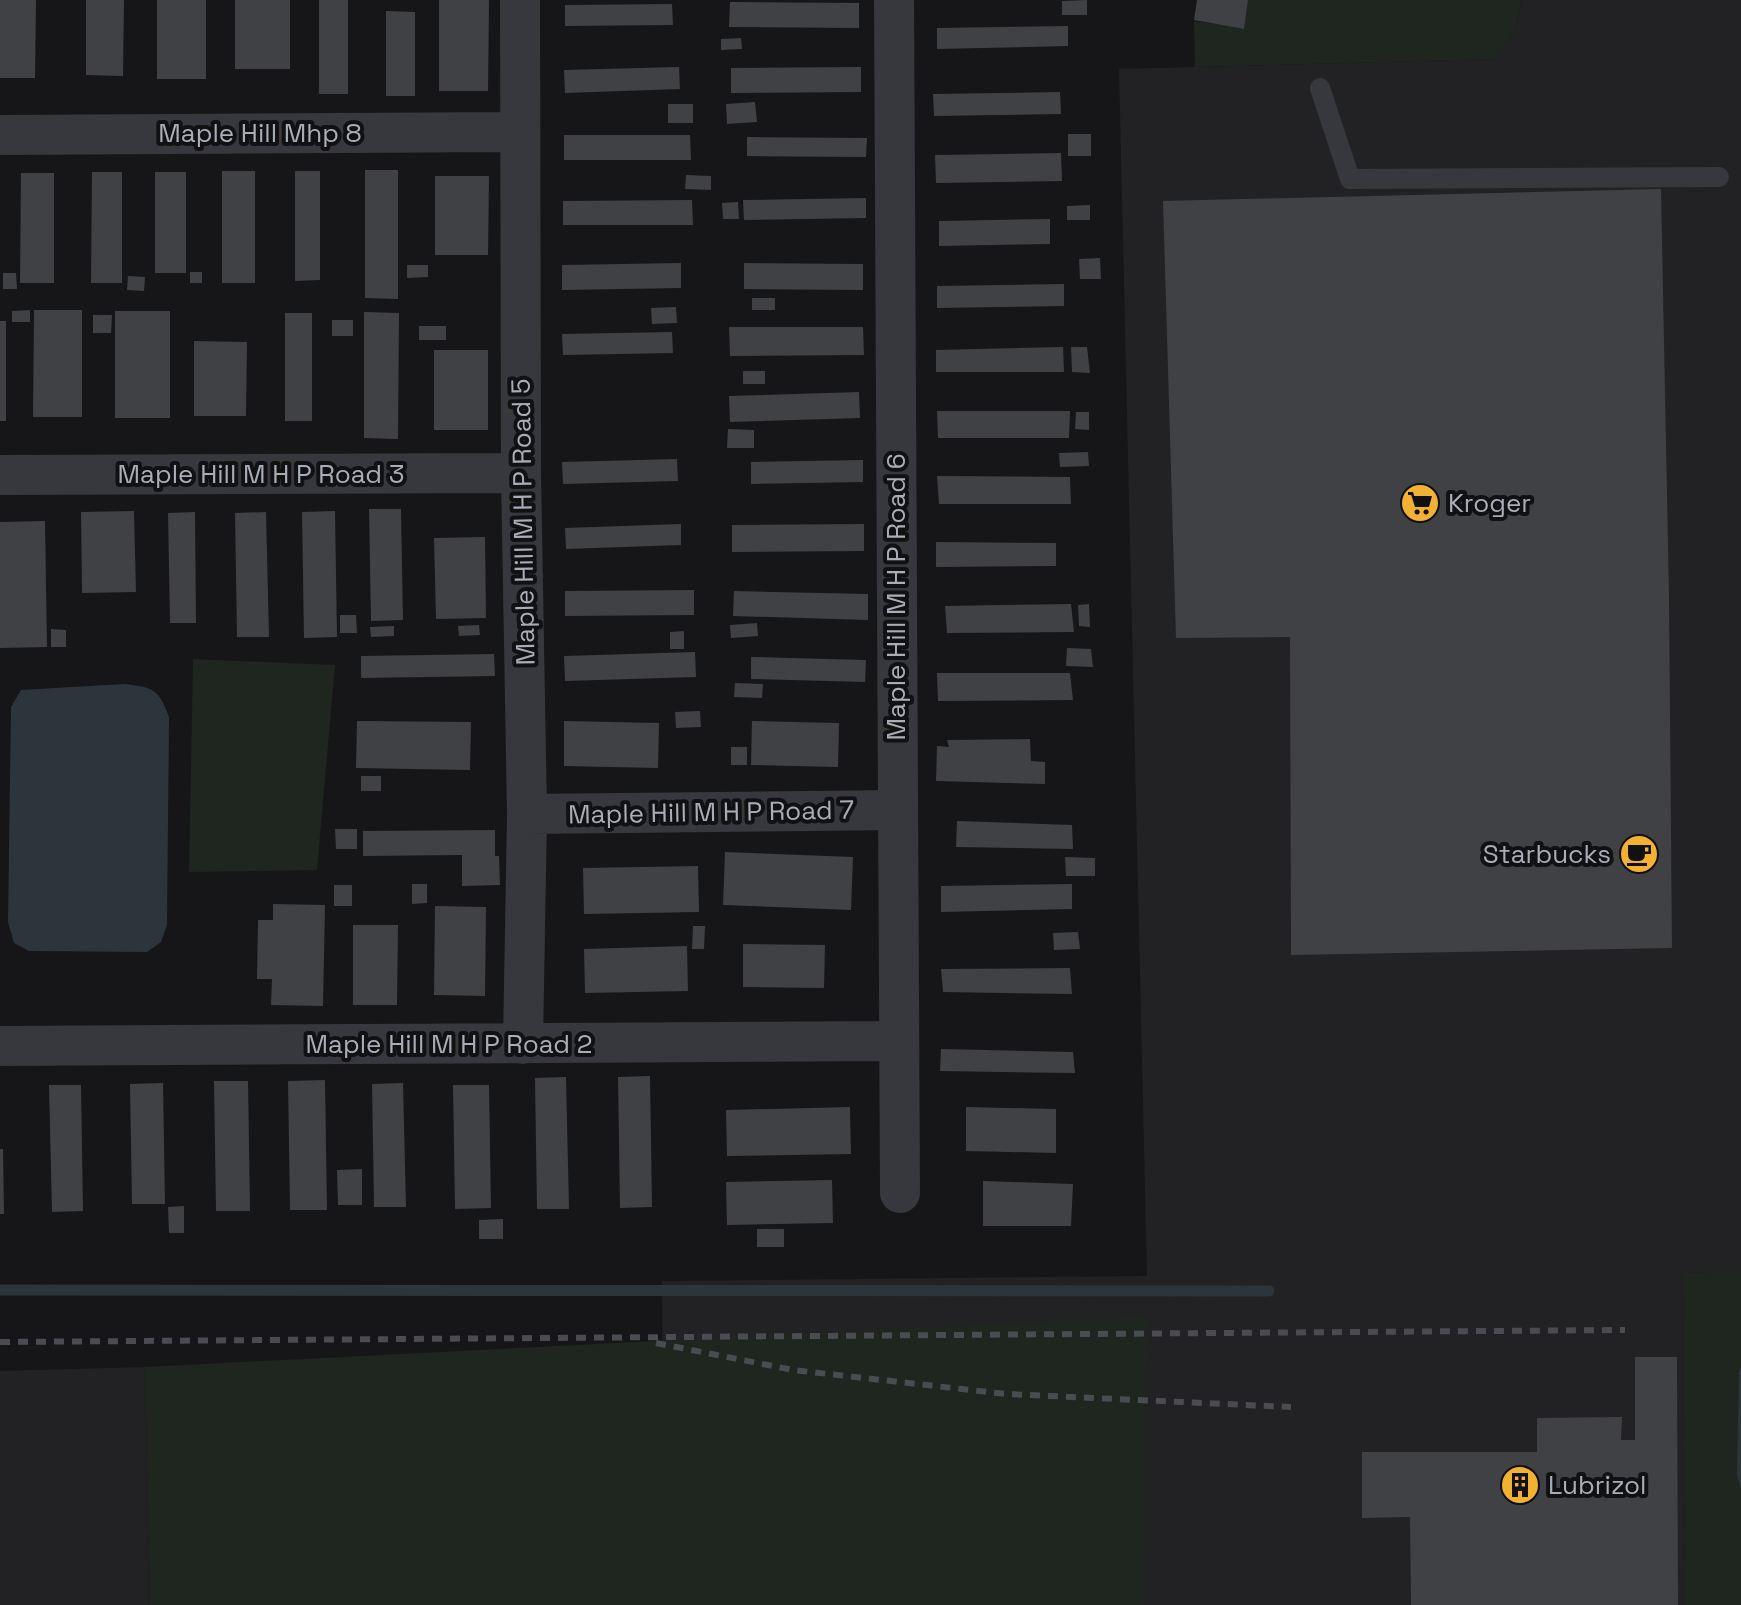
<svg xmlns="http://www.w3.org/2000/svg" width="1741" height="1605" font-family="'Space Grotesk',sans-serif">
<rect width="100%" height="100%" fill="#161618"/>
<path fill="#222225" d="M1522 0H1741V1272L1683 1273 1685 1605H664L662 1281 1147 1276 1119 69 1493 59 1515 30Z
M145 1367 150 1605H0V1371Z"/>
<path fill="#1e261f" d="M1248 0H1522L1515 30 1494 59 1195 67 1194 21 1244 28Z
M193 659 335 665 317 870 189 872Z
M1741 1271V1605H1685L1683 1273Z
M1147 1316 1143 1605H150L145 1367Z"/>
<path fill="#2c353c" d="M124 684C153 687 159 689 169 717L167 925 161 942 147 952 29 951 14 943 8 922 11 707 21 690Z
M1741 1368V1489L1737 1475 1739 1370Z"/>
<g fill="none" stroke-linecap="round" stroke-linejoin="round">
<path stroke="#2c353c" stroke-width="11" d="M0 1290 1269 1291"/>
</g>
<path fill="#404145" d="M0 0H36L35 78H0Z
M86 0H124L123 76 86 75Z
M157 0H206V79H157Z
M235 0H290V69H235Z
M319 0H348V94H319Z
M439 0H489L488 91H439Z
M1087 0V15H1062V1Z
M1197 0H1248L1244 29 1194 20Z
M730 2 859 3V28L729 27Z
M672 4 673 25 565 26V5Z
M386 11 415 12V96H386Z
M1068 26V46L937 49V28Z
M741 38 742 49 721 50V39Z
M679 67 680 89 565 93 564 70Z
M861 67V92L731 93V68Z
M1060 92 1061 114 934 116 933 94Z
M755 102 757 122 727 124 726 104Z
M668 104H693V123H668Z
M1068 134H1091V156H1068Z
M564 135H690L691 160H564Z
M747 137 867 138 866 157 747 156Z
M1061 153 1062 181 936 183 935 155Z
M365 170H398V299L365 298Z
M222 171H255V283H222Z
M295 171H320V280L295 281Z
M92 172H122V283H91Z
M155 172H186V273H155Z
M21 173H54V283H20Z
M686 175 711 176V190L685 189Z
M435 176H489L488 255H435Z
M1661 189 1669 597 1672 948 1291 955 1290 637 1176 638 1163 201Z
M866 198V218L744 220 743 200Z
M692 200 693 225H563V201Z
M738 202 739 219H723L722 203Z
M1090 205V220H1067V206Z
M1050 219V244L939 246V221Z
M1100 258 1101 279H1080L1079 259Z
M681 263V288L562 290V265Z
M744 263 863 264V290L744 289Z
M407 265H428V277L407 278Z
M190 272H202V283H190Z
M3 273H16L17 289H3Z
M128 276 145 277 144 291 127 290Z
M1064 284V306L937 308V286Z
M752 298H775V310H752Z
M676 307 677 323 652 324 651 308Z
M30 310V322H12V311Z
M34 310H82V417H33Z
M115 311H170V418H115Z
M364 312 399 313 398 439 364 438Z
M285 313H312V421H285Z
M93 315H112L111 333H93Z
M332 320H353V336H332Z
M0 321H6V421H0Z
M419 326H446V340H419Z
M729 327H863L864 355 730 356Z
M672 332 673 353 563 355 562 334Z
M194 341 247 342 246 416H194Z
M1063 347 1064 372H936V350Z
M1071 347H1087L1090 373 1072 372Z
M434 350H488V430H434Z
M743 371H765V384H743Z
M859 392 860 418 730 422 729 396Z
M937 411H1070L1069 438H938Z
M1076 412H1089V430L1075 429Z
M728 429 754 430V448H727Z
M1088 452 1089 466 1060 467 1059 453Z
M677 459 678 481 563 484 562 462Z
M863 460V482L751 484V462Z
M937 476 1070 477 1071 504H939Z
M369 509H401L403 620 371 621Z
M134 511 136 592 82 593 81 512Z
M335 511 337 637 304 638 302 512Z
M195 512 196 623H170L168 513Z
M266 512 269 637H237L235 513Z
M45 521 47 647 0 648V522Z
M681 524V545L566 549 565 528Z
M864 524V551L732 552V525Z
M485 537 486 618 436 619 434 538Z
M936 542 1056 543V566L936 567Z
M694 590V615L565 616V591Z
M734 591 868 594V620L733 616Z
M1071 604 1074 632 947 633 945 606Z
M1089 604 1090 627 1079 626 1078 605Z
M340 615H356L357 633H340Z
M757 623 758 636 731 638 730 625Z
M479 625 480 635 459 636 458 626Z
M394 626V636L371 637 370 627Z
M51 629 66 630V647H51Z
M684 631V649H670V632Z
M1067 648 1091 649 1093 667 1066 666Z
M695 652 696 677 565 681 564 656Z
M494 654 495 676 361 678V656Z
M751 657 866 660 865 682 751 679Z
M937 673H1070L1073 700 938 701Z
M735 683 763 684 762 698 734 697Z
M700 711 701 727 676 728 675 712Z
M357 721 471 722 470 770 356 768Z
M564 721 659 723 658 768 564 766Z
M752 721 839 723 838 767 751 765Z
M1030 739 1031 761 1045 762V784L936 781 937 746 949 747 947 740Z
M731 747H747V765H731Z
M361 776H381V791H361Z
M957 821 1072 825 1073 849 956 847Z
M335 829H357V849H336Z
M495 830V856H499L500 885 462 886V855L363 856V831Z
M725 852 853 857 851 910 723 905Z
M1065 857 1095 858V876H1066Z
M698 866 699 912 584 914 583 868Z
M412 884H427V903L412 904Z
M1072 884V909L941 912V886Z
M334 885H352V906H334Z
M273 904 325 905 323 1006 271 1005 272 979H257L258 920H273Z
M435 906 486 907 485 996 434 995Z
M353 925H398L397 1005H353Z
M693 926H705L704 949H692Z
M1078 932 1080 949 1054 950 1053 933Z
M743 944 825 945 824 988 743 987Z
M687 946 688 991 585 993 584 949Z
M1070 968 1072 994 943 992 941 969Z
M941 1049 1073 1052 1075 1073 940 1071Z
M650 1076 652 1207 620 1208 618 1077Z
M566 1077 569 1209H537L535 1078Z
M325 1080 327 1210H290L288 1081Z
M214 1081H248L250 1211H216Z
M163 1083 165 1204H132L130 1084Z
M403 1083 406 1207H374L372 1084Z
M49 1085H81L83 1211 52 1212Z
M453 1085H489L491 1208 455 1209Z
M850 1107 851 1154 727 1156 726 1110Z
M966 1107 1056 1109V1153L966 1151Z
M0 1149H3L4 1214H0Z
M362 1169V1205H338L337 1170Z
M832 1180 833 1223 727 1225 726 1182Z
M983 1181 1073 1184 1071 1226H983Z
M184 1206V1233H169L168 1207Z
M503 1219V1239H479V1220Z
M757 1229H784V1247H757Z
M1635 1357H1677L1678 1605H1411L1410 1517 1362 1518V1452H1537V1418L1622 1417 1621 1440H1635Z"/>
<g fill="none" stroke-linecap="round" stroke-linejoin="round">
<path stroke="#37383d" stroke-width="20" d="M1320 88 1350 179 1719 177"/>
<path stroke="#37383d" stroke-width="40" d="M520 0 521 473 527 814 523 1044
M894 0 900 1193
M0 135 520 132
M0 475 521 473
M527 814 896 810
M0 1046 897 1041"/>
<path stroke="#4a4c52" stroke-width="6" stroke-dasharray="10 8" stroke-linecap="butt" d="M0 1342 1625 1330
M656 1343 793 1370 1006 1394 1291 1407"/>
</g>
<defs>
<symbol id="supermarket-disc" viewBox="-11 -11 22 22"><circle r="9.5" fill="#f2b134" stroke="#111113"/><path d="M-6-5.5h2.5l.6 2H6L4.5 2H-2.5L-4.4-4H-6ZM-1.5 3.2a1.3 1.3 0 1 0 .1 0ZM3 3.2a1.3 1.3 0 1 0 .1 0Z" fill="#111"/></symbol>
<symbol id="cafe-disc" viewBox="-11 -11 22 22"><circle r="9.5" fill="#f2b134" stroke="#111113"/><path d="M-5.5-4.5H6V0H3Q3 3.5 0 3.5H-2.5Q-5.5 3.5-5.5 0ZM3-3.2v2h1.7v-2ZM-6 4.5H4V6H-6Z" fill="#111"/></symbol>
<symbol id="building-disc" viewBox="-11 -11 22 22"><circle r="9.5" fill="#f2b134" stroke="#111113"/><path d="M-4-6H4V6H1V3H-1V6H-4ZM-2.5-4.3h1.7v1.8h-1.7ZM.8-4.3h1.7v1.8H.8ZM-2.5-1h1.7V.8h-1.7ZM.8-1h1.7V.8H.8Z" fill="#111"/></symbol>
</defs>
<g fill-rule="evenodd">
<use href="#supermarket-disc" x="1398" y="481" width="44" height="44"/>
<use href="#cafe-disc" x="1617" y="832" width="44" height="44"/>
<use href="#building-disc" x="1498" y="1463" width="44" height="44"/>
</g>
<g text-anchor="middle" stroke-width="8" stroke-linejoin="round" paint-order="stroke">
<g font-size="26" fill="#a8adb8" stroke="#111113">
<text x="260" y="142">Maple Hill Mhp 8</text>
<text x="261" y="483">Maple Hill M H P Road 3</text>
<text transform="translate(523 522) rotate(-91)" y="9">Maple Hill M H P Road 5</text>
<text transform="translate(896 597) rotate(-90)" y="9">Maple Hill M H P Road 6</text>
<text transform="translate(711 812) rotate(-1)" y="9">Maple Hill M H P Road 7</text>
<text x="449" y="1053">Maple Hill M H P Road 2</text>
</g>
<g font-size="26" fill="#a8adb8" stroke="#111113" text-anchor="start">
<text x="1448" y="512">Kroger</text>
<text x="1611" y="863" text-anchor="end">Starbucks</text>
<text x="1548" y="1494">Lubrizol</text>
</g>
</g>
</svg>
